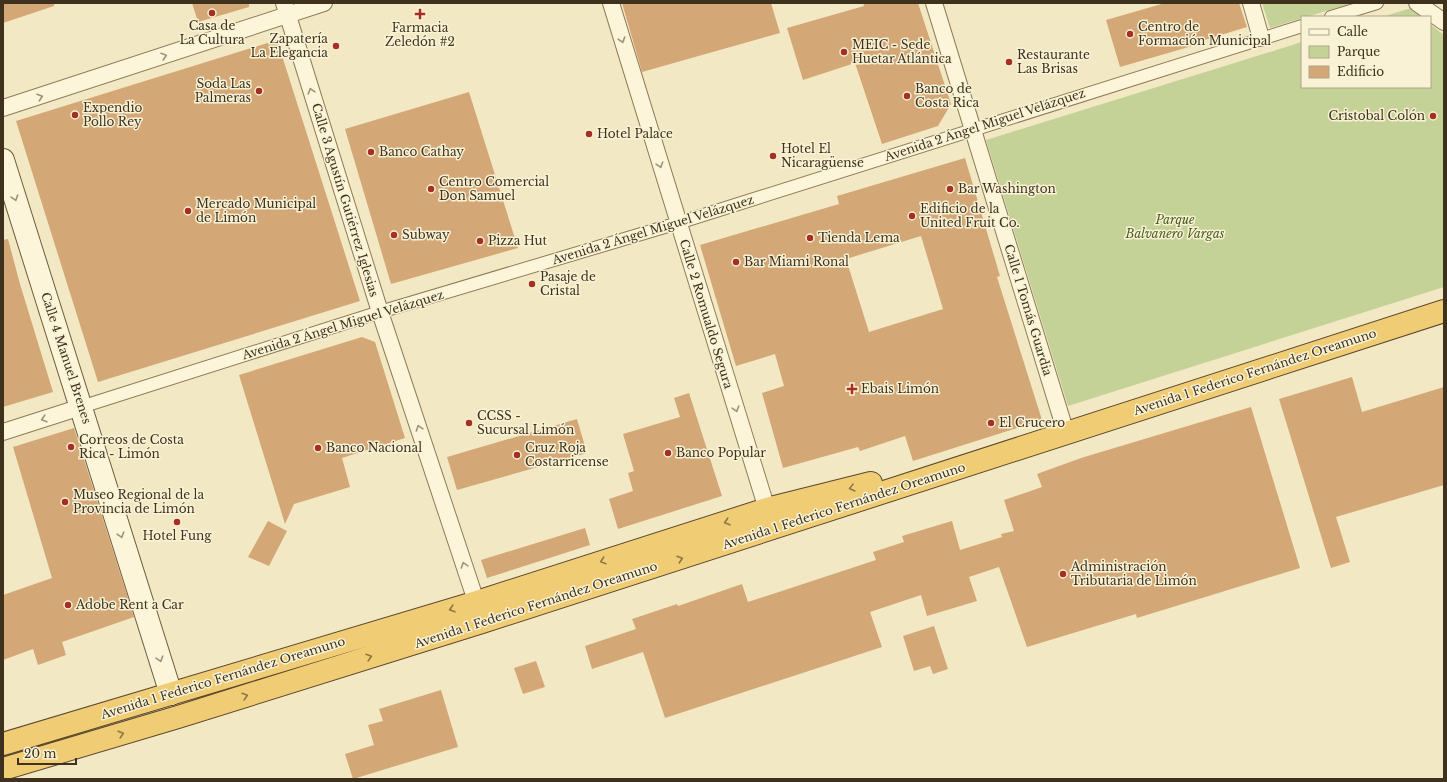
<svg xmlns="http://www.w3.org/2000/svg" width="1447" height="782" font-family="'Libre Baskerville',serif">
<rect width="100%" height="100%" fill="#f2e9c4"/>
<path fill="#c5d297" d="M1262 3H1353L1306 17H1302V18L1270 28Z
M1411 8 1422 17H1382Z
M1430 24 1444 35V287L1068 406 986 140 1302 42V87H1430Z"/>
<path fill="#d4a777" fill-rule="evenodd" d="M3 3H54V6L3 23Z
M192 3H249V7L198 22Z
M622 3H771L780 33 642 72Z
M863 3H918L951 104 938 126 882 144 855 63 803 80 787 28 864 6Z
M1165 3H1239L1247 27 1198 42 1199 44 1120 67 1106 20Z
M277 40 360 301 98 382 16 121Z
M469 92 518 248 391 284 345 129Z
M965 158 1000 276 997 277 1042 420 913 461 905 436 860 451 858 447 783 468 762 393 784 386 775 354 736 366 700 245 839 204 837 196ZM921 236 943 309 869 332 846 259Z
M8 239 20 284 53 392 3 407V240Z
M362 337 375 342 405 438 342 458 350 487 294 504 285 524 239 375Z
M1352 377 1362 412 1444 387V485L1336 517 1350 562 1331 568 1279 399Z
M689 393 722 496 618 529 609 499 633 491 628 473 634 471 623 434 680 417 674 398Z
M1251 407 1300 568 1137 618 1136 614 1027 647 999 567 969 577 977 601 927 616 921 595 870 612 882 647 665 718 643 652 592 669 585 646 636 629 632 619 677 604 678 606 742 584 748 602 876 560 873 552 904 542 902 536 952 521 960 550 1002 537 1001 534 1014 531 1004 500 1042 487 1037 474 1081 458Z
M577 419 587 453 457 490 447 457Z
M74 428 134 617 62 642 66 655 38 665 33 649 3 660V595L52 578 13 447Z
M268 521 287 531 269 566 248 557Z
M585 528 590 545 487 578 481 560Z
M934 626 948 669 933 674 930 666 914 671 903 636Z
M536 661 545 687 523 694 514 668Z
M441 690 458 747 353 779 345 754 374 745 368 725 383 721 379 709Z"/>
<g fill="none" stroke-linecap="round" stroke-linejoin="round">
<defs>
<path id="pedestrian" d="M1331 17 1377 3
M81 407 380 312 678 223 1302 26"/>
<path id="minor" d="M284 3 380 312 480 613
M611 3 770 519
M934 3 1066 433
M1251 3 1261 38
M1417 3 1444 22
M3 108 324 3
M3 432 81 407"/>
<path id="secondary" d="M3 160 171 694"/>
<path id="trunk" d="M3 744 477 602 767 509 871 483
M3 769 178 717 482 622 1444 311"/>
</defs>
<use href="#pedestrian" stroke="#8f7b58" stroke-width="14"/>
<use href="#minor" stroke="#8f7b58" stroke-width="18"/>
<use href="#secondary" stroke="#715c3b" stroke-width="24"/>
<use href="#trunk" stroke="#5d482d" stroke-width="24"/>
<use href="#pedestrian" stroke="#fcf5d9" stroke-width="12"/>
<use href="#minor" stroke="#fcf5d9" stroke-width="16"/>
<use href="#secondary" stroke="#fcf5d9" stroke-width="22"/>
<use href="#trunk" stroke="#f0cd74" stroke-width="22"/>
</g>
<defs><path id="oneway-chevron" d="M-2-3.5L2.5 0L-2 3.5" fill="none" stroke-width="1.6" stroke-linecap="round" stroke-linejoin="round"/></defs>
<g stroke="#9d937c">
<use href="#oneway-chevron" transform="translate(622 40) rotate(73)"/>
<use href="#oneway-chevron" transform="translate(164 56) rotate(-18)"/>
<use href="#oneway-chevron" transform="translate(311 91) rotate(-107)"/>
<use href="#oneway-chevron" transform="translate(40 97) rotate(-18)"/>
<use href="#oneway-chevron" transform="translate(660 165) rotate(73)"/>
<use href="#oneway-chevron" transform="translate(15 198) rotate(72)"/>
<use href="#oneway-chevron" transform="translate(736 409) rotate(73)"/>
<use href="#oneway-chevron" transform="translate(44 419) rotate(163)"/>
<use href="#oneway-chevron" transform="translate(419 428) rotate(-108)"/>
<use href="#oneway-chevron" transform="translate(121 535) rotate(73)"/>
<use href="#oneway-chevron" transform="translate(464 565) rotate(-108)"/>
<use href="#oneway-chevron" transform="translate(160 659) rotate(73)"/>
</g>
<g stroke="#8e7745">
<use href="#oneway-chevron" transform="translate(852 488) rotate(166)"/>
<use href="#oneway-chevron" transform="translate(727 522) rotate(162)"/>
<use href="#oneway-chevron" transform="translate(680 559) rotate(-18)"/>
<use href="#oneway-chevron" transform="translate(603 561) rotate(162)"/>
<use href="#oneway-chevron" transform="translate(452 609) rotate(163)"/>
<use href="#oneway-chevron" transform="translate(369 657) rotate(-17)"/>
<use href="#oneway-chevron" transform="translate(245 696) rotate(-17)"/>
<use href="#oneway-chevron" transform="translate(121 734) rotate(-17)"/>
</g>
<g fill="#a42f22" stroke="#f9f2d5" stroke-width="1.5">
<circle cx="212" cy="13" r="4"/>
<path d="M418 8h4v4h4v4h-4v4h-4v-4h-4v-4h4z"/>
<circle cx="1130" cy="34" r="4"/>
<circle cx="336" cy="46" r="4"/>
<circle cx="844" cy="52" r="4"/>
<circle cx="1009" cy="62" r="4"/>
<circle cx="259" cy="91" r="4"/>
<circle cx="907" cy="96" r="4"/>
<circle cx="75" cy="115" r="4"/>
<circle cx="1433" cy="116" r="4"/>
<circle cx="589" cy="134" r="4"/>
<circle cx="371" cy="152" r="4"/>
<circle cx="773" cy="156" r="4"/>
<circle cx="431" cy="189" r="4"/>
<circle cx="950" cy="189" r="4"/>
<circle cx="188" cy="211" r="4"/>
<circle cx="912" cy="216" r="4"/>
<circle cx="394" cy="235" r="4"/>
<circle cx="810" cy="238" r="4"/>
<circle cx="480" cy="241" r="4"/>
<circle cx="736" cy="262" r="4"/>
<circle cx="532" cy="284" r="4"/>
<path d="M850 383h4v4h4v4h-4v4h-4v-4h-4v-4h4z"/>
<circle cx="469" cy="423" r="4"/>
<circle cx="991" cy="423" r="4"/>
<circle cx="71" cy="447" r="4"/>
<circle cx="318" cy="448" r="4"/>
<circle cx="668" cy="453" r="4"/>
<circle cx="517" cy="455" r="4"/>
<circle cx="65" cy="502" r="4"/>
<circle cx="177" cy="522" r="4"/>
<circle cx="1063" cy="574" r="4"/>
<circle cx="68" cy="605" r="4"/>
</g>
<g text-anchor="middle" stroke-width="3" stroke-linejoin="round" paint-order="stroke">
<g font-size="12" fill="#3e311e" stroke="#f9f2d5" text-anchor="start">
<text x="212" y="30" text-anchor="middle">Casa de<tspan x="212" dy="14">La Cultura</tspan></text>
<text x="1138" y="31">Centro de<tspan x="1138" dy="14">Formación Municipal</tspan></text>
<text x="420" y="32" text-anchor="middle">Farmacia<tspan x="420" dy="14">Zeledón #2</tspan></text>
<text x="328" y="43" text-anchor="end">Zapatería<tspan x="328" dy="14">La Elegancia</tspan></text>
<text x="852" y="49">MEIC - Sede<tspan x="852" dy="14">Huetar Atlántica</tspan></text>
<text x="1017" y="59">Restaurante<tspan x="1017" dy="14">Las Brisas</tspan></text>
<text x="251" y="88" text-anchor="end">Soda Las<tspan x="251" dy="14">Palmeras</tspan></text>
<text x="915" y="93">Banco de<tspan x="915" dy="14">Costa Rica</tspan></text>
<text x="83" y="112">Expendio<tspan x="83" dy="14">Pollo Rey</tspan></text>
<text x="1425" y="120" text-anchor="end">Cristobal Colón</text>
<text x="597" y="138">Hotel Palace</text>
<text x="781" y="153">Hotel El<tspan x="781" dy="14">Nicaragüense</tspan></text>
<text x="379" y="156">Banco Cathay</text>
<text x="439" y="186">Centro Comercial<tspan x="439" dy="14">Don Samuel</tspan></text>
<text x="958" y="193">Bar Washington</text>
<text x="196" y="208">Mercado Municipal<tspan x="196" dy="14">de Limón</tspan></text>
<text x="920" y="213">Edificio de la<tspan x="920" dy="14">United Fruit Co.</tspan></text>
<text x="402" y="239">Subway</text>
<text x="818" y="242">Tienda Lema</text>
<text x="488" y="245">Pizza Hut</text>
<text x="744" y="266">Bar Miami Ronal</text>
<text x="540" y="281">Pasaje de<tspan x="540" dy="14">Cristal</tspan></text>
<text x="861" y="393">Ebais Limón</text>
<text x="477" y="420">CCSS -<tspan x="477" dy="14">Sucursal Limón</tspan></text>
<text x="999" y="427">El Crucero</text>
<text x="79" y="444">Correos de Costa<tspan x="79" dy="14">Rica - Limón</tspan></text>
<text x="326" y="452">Banco Nacional</text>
<text x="525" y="452">Cruz Roja<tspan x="525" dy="14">Costarricense</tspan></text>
<text x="676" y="457">Banco Popular</text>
<text x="73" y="499">Museo Regional de la<tspan x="73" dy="14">Provincia de Limón</tspan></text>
<text x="177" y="540" text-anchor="middle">Hotel Fung</text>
<text x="1071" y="571">Administración<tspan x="1071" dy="14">Tributaria de Limón</tspan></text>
<text x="76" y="609">Adobe Rent a Car</text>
</g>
<g font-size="12" fill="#3e311e" stroke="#f9f2d5">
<text transform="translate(985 125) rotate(-18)" y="4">Avenida 2 Ángel Miguel Velázquez</text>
<text transform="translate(345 200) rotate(73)" y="4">Calle 3 Agustín Gutiérrez Iglesias</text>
<text transform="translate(653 230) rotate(-17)" y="4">Avenida 2 Ángel Miguel Velázquez</text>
<text transform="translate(1028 310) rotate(73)" y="4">Calle 1 Tomás Guardia</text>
<text transform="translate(706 314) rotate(73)" y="4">Calle 2 Romualdo Segura</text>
<text transform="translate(343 325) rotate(-17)" y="4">Avenida 2 Ángel Miguel Velázquez</text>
<text transform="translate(66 358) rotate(72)" y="4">Calle 4 Manuel Brenes</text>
<text transform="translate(1255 372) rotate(-18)" y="4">Avenida 1 Federico Fernández Oreamuno</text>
<text transform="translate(844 506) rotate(-18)" y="4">Avenida 1 Federico Fernández Oreamuno</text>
<text transform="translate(536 605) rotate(-18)" y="4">Avenida 1 Federico Fernández Oreamuno</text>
<text transform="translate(223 678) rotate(-17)" y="4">Avenida 1 Federico Fernández Oreamuno</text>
</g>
<g font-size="12" font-style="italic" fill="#485c22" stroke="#f9f2d5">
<text x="1175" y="224">Parque<tspan x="1175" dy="14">Balvanero Vargas</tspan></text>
</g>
</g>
<rect width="1447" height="782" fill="none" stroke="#3e311e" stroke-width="8"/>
<rect x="1301" y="16" width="130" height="72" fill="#f9f2d5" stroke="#aea58c"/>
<rect x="1309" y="29" width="20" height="6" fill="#fcf5d9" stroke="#aea58c"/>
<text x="1337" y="36" font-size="12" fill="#3e311e">Calle</text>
<rect x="1309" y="46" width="20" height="12" fill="#c5d297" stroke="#aea58c"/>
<text x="1337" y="56" font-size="12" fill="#3e311e">Parque</text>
<rect x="1309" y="66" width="20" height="12" fill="#d4a777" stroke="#aea58c"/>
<text x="1337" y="76" font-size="12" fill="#3e311e">Edificio</text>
<path d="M18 758v6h58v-6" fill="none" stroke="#3e311e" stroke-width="2"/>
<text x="24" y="758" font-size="12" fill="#3e311e" stroke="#f9f2d5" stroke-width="3" paint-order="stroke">20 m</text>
</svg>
